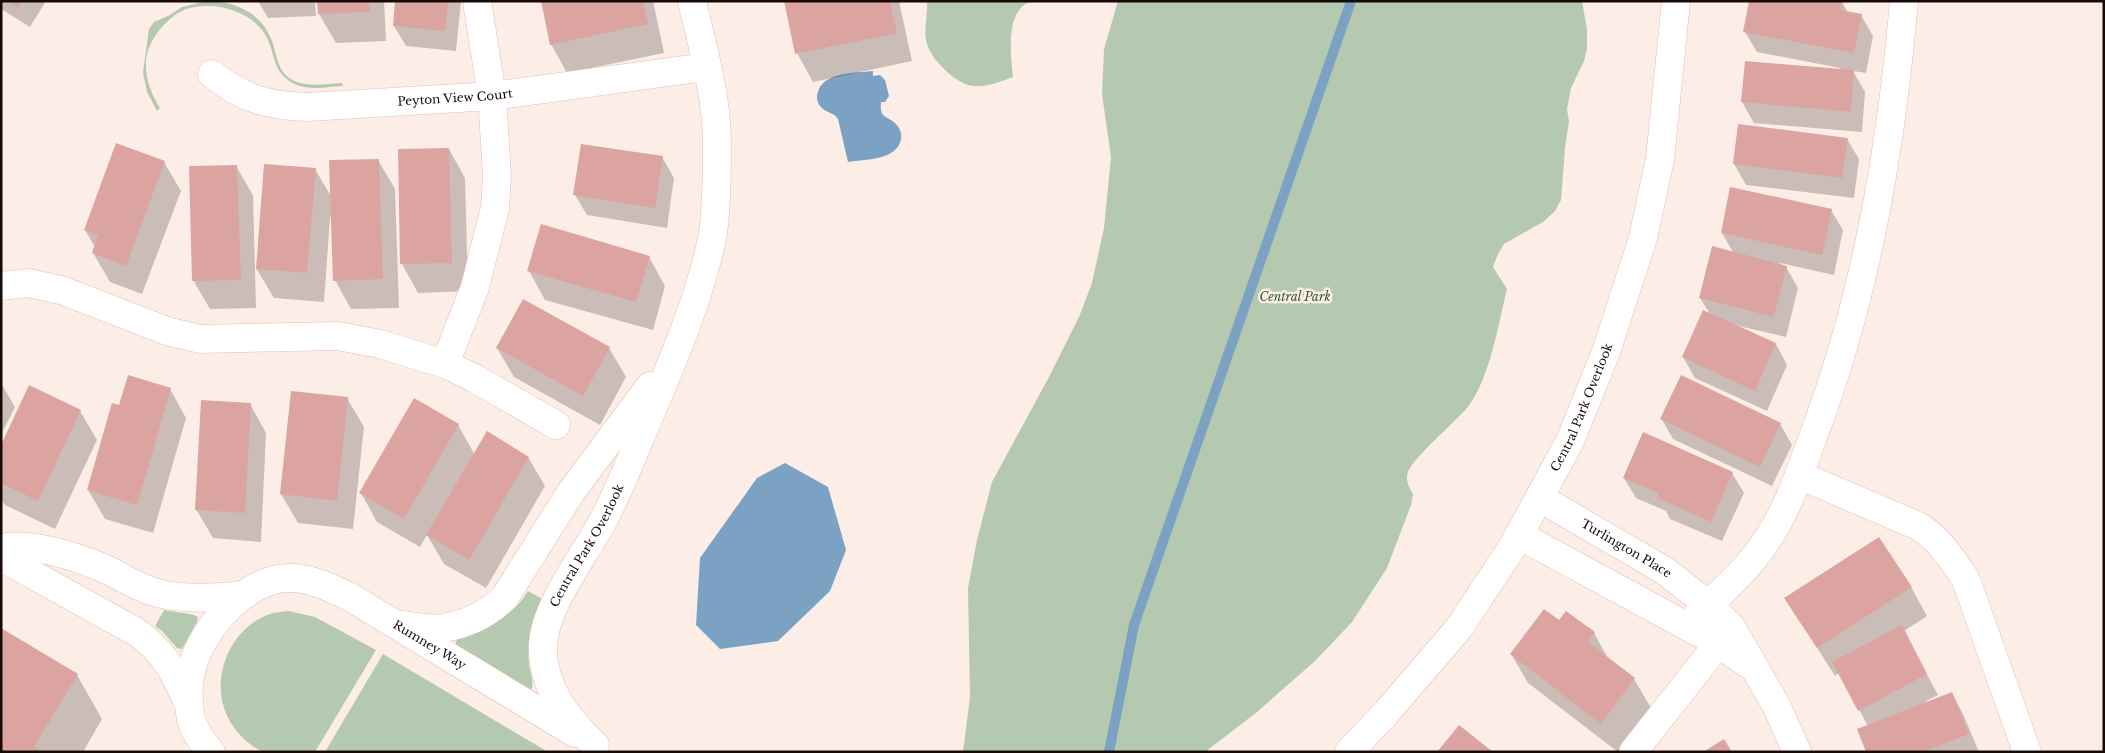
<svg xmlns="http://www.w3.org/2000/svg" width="2105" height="753" font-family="'Libre Baskerville',serif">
<rect width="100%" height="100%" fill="#fdede7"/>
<path fill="#b4c9b0" d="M206 1C236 1 263 13 273 44 277 56 278 70 289 78 304 88 325 84 342 83L343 86C325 87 303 92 288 80 274 70 274 54 268 40 255 11 215 0 186 9 169 16 152 35 147 54 143 73 150 92 160 108L157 111 147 92 143 72 149 29 154 22 168 16 182 7Z
M927 1H1033C1004 8 1011 55 1013 77 984 88 969 93 945 70 938 63 930 54 927 44 923 31 928 15 927 1Z
M1118 1H1582L1587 29V49L1584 61 1571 88 1567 109 1569 122 1565 147 1561 200 1555 211 1543 222 1504 244 1498 254 1493 267 1507 289C1498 325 1490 379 1467 408 1455 422 1412 459 1408 472 1405 480 1409 488 1413 494L1411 505 1387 568 1352 622 1315 661 1257 712 1205 752H963L970 697 968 588 977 540 992 482 1049 377 1079 317 1092 283 1104 228 1111 157 1102 94 1104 49Z
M528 591 542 599C530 620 527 641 529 665 530 672 534 681 532 688L529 690 455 646 457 639C485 630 512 618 528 591Z
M164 610C172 612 193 613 198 617L197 622 182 649 177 648 162 631 155 626Z
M289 611 315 617 376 650 315 752C303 752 270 753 261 751 249 745 240 736 233 726 206 688 226 629 270 614 276 612 282 612 289 611Z
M383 654 548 752H325Z"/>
<path fill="#7ba1c3" d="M873 71V76L880 75 885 80 889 96 885 102H881C879 120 888 115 897 125 900 129 902 134 901 139 897 161 864 159 848 162L838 119C834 112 825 113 820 106 817 102 816 97 818 92 823 72 856 73 873 71Z
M785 463 828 487 846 550 830 591 778 641 720 649 696 625 700 558 757 478Z"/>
<path fill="#0003" d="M1 1H46L30 27 1 9Z
M258 1H315L316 16 268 18Z
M318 1H384L386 41 336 43 319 14Z
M396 1H461L456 51 406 46 394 26Z
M542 1H653L664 53 567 73 551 44Z
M785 1H899L912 61 813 82 797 53Z
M1842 2 1848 13 1861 15 1873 36 1866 73 1853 71 1865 92 1862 132 1754 123 1742 102 1840 70V68L1757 52 1745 32Z
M1847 139 1859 159 1854 198 1746 185 1734 164Z
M449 149 465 178 468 291 418 293 402 264Z
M662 157 674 178 667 228 587 215 575 195Z
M378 160 395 189 399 308 351 309 335 280 332 217H330L324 302 274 298 256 268 315 169 332 198Z
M164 162 181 191 142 294 110 282 93 253 95 247 85 230Z
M236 166 253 195 256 308 210 309 193 280Z
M1831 210 1843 230 1834 275 1780 263V265L1786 267 1798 288 1786 337 1734 325 1776 344 1787 365 1767 411 1695 378 1683 357 1710 314 1700 298 1734 254 1722 233Z
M649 257 665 286 653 330 545 300 529 271Z
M497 348H609L626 377 600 425 514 377Z
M1682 376 1780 424 1792 445 1772 486 1673 439 1661 418Z
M1 383 15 407 1 435Z
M170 389 186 418 153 533 105 519 88 490 120 407Z
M347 398 364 427 353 529 298 523 281 494Z
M250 404 266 433 261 542 213 538 196 509Z
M80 411 97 440 55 529 5 505 1 499V448Z
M458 425 475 455 528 457 545 486 486 588 444 564 427 535 420 547 377 522 361 493Z
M1732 473 1744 493 1722 541 1670 519 1666 511 1636 498 1624 478Z
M1911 587 1927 616 1904 631 1938 695 1926 701 1927 703 1952 693 1963 714 1979 752H1867L1868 726 1839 673 1835 676 1786 599Z
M1559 621 1594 633 1609 660 1634 679 1651 708 1618 752 1528 683 1511 654Z
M77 675 102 719 83 752H1Z"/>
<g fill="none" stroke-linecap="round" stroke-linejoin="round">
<path stroke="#7ba1c3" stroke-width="10" d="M1109 752 1134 625 1351 1"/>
</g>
<path fill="#dba4a1" d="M8 1H22L18 8Z
M317 1H369L370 12 318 14Z
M395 1H448L445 31 393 26Z
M541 1H643L648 24 550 45Z
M784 1H890L897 33 795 54Z
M1749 1H1842L1840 10 1862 14 1854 53 1743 32Z
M1745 61 1854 70 1851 112 1741 102Z
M1738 124 1848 138 1842 178 1733 164Z
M116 143 165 161 126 266 92 253 98 235 84 230Z
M581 144 663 156 655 208 573 195Z
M449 148 452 263 400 264 398 149Z
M379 159 383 279 333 281 329 160Z
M264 164 316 168 307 273 256 269Z
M237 165 241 280 192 281 189 166Z
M1730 187 1832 209 1822 255 1721 233Z
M541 224 650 256 636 302 527 271Z
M1712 246 1787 266 1774 317 1699 298Z
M523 299 610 347 583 396 496 348Z
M1703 310 1776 343 1755 391 1682 357Z
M128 375 171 388 137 505 87 490 112 403 119 405Z
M1681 375 1781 423 1760 467 1660 419Z
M29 385 81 410 38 501 1 483V445Z
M291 391 348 397 337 501 280 494Z
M414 398 459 424 404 519 359 493Z
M201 400 251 403 245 513 195 510Z
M487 431 529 457 469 560 426 535Z
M1643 432 1733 472 1711 522 1657 498 1659 493 1623 478Z
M1879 537 1912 587 1817 648 1784 598Z
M1544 609 1559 620 1566 611 1595 632 1588 642 1635 678 1601 724 1510 654Z
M1902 625 1927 674 1858 711 1832 662Z
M1 628 78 674 34 747 42 752H1Z
M1952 692 1969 734 1923 752H1866L1857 729Z
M1459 725 1493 752H1437Z
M1724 739 1732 752H1703Z"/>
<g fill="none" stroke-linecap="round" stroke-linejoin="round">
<defs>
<g id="minor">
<path id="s1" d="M212 74C243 99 269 106 308 107L492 96 706 67"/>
<path d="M1 286 28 283 61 290 167 331 200 339 338 336 380 344 445 364 474 378 556 425"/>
<path d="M445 364 475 287 495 208 497 176 492 96 477 1"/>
<path d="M1799 475 1918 526C1940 539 1952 559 1966 580L2027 752"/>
<path id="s2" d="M1540 498 1665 571 1711 607 1731 627 1741 644 1777 707 1797 752"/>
<path d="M1519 535 1718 643 1748 664"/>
<path d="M1 548C30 542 74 556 101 567 120 575 137 588 157 593 186 600 215 598 244 595"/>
<path d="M1 557 138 633C163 651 176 674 188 703"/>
<path d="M401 625C414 626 430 630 444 628 467 624 489 613 505 597L571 492 650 386"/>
<path d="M1687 626C1714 598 1746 573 1767 540 1788 509 1800 472 1813 437 1866 297 1891 150 1904 1"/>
<path id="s3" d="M595 745C568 720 541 685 543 645 545 603 588 552 607 513 624 479 637 444 652 410 675 355 698 302 711 243 715 228 715 211 716 196 717 171 718 148 716 123 713 83 701 40 692 1"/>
<path id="s4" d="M211 752C203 742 194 732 191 719 189 706 187 690 190 677 196 635 243 579 288 578 310 577 331 588 350 597L575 733"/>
<path id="s5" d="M1349 752 1386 713 1459 628 1513 546 1570 441 1606 352 1643 238 1660 159 1676 1"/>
<path d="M1633 752 1730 629"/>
</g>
</defs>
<use href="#minor" stroke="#e4bdae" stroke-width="29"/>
<use href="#minor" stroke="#fff" stroke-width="28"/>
</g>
<g text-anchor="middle" stroke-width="5" stroke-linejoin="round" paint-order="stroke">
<g font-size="12" fill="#180b07" stroke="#fdede7">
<text dy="4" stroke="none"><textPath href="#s1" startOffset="251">Peyton View Court</textPath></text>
<text dy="4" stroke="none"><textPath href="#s5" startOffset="419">Central Park Overlook</textPath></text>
<text dy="4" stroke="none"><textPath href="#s3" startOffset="226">Central Park Overlook</textPath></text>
<text dy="4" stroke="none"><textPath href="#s2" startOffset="100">Turlington Place</textPath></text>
<text dy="4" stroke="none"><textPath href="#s4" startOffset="388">Rumney Way</textPath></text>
</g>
<g font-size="12" font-style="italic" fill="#315d29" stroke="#fdede7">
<text x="1295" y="301">Central Park</text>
</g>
</g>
<rect width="2105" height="753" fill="none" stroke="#180b07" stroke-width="5"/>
</svg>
